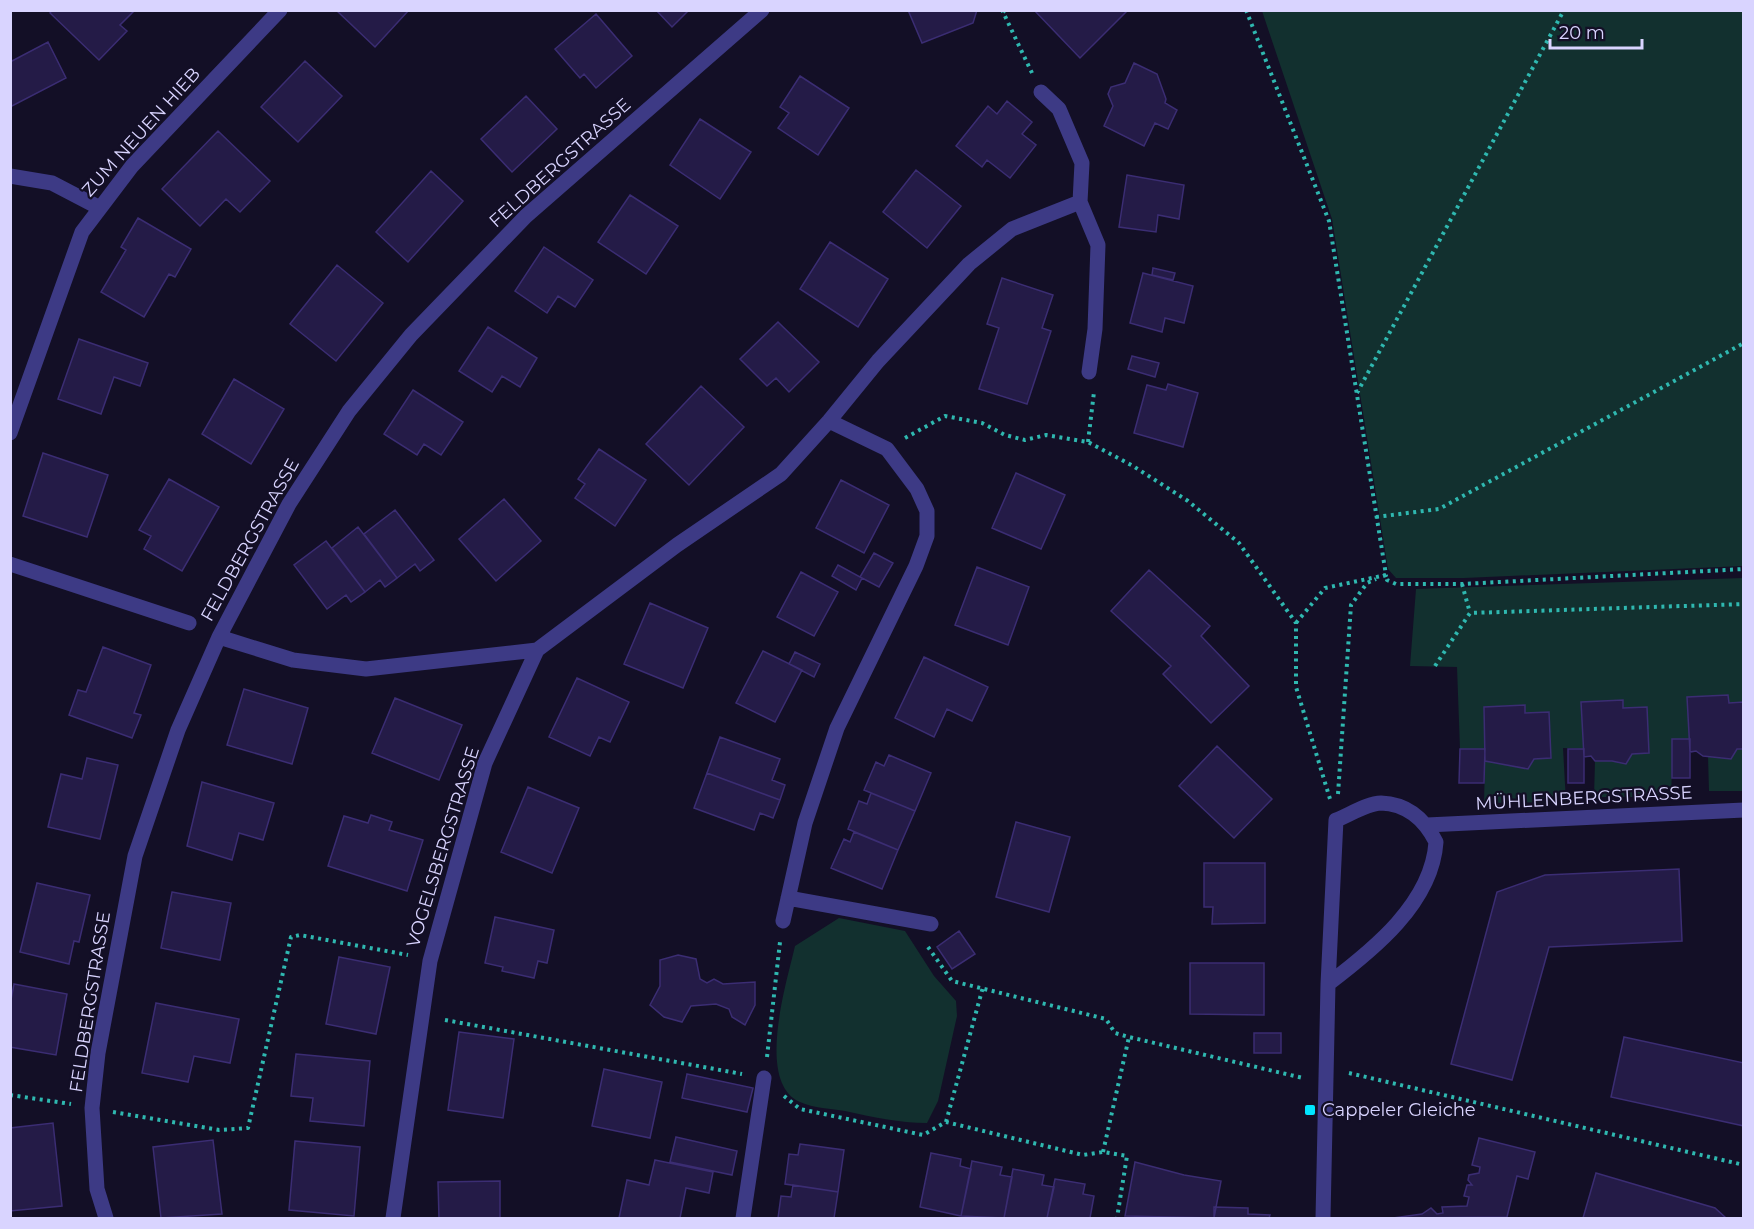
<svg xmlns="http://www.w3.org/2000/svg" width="1754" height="1229" font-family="Montserrat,sans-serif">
<rect width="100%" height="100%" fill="#130f26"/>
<path fill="#12302f" d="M1262 11H1743V566L1464 578H1396L1388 569 1332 219Z
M1743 578V702L1729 703 1727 695 1687 697 1690 739 1673 740 1671 797H1594L1595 761H1612L1626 764 1632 754 1649 753 1647 708H1623V701L1584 749 1563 748 1566 802 1484 803 1485 761 1528 769 1534 759 1551 758 1549 712 1525 713 1524 705 1484 707 1485 749H1460L1457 667 1410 666 1416 589Z
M1737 749H1743V791H1709L1708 756 1731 759Z
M839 918 905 931 934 976 956 1001 957 1016 938 1101 927 1123C899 1123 873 1117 845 1111 832 1109 813 1108 800 1102 755 1082 787 982 795 946Z"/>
<path fill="#241b47" stroke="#3b2d73" stroke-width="1.5" d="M52 10H135L120 25 127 31 99 60 50 13Z
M336 10H409L375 47Z
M656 10H689L672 27Z
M908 10H977L973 23 922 43Z
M1034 10H1128L1080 58Z
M596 14 632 56 596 88 584 74 580 78 555 49Z
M48 42 66 78 10 107V62Z
M305 61 342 96 298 142 261 107Z
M1134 63 1157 74 1166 99 1165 103 1177 110 1168 129 1155 123 1144 146 1104 126 1113 106 1108 94 1111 87 1125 83Z
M800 76 849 108 818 155 778 128 789 113 780 107Z
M526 96 557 129 512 172 481 139Z
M1007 101 1032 122 1022 134 1036 145 1010 178 987 160 982 167 956 146 988 106 997 114Z
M700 119 751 152 720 199 670 165Z
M218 131 270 181 240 212 226 199 200 226 162 189Z
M916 170 961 206 927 248 883 212Z
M431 171 463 201 408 262 376 232Z
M1127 175 1184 185 1179 219 1158 215 1156 232 1119 227Z
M630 195 678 226 646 274 598 242Z
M138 218 191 249 175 277 169 274 144 317 101 292 126 250 121 247Z
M830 242 888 279 858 327 800 289Z
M544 247 593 280 575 307 558 296 547 313 515 291Z
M337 265 383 303 336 361 290 324Z
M1153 268 1175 273 1173 280 1152 275Z
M1143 273 1193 286 1184 323 1165 318 1162 332 1130 323Z
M1002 278 1053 295 1042 328 1051 331 1027 404 979 389 999 328 987 324Z
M778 322 819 362 789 392 776 378 767 386 740 359Z
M488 327 537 358 520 387 502 376 492 392 459 371Z
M79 339 148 363 140 386 114 377 101 414 58 399Z
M1132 356 1159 363 1155 377 1128 369Z
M234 379 284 409 251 464 202 434Z
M1168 384 1198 393 1183 447 1134 433 1147 385 1166 390Z
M701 386 744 427 689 485 646 444Z
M413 390 463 422 441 455 424 444 417 455 384 434Z
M599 449 646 480 615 526 575 498 585 484 578 479Z
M43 453 108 475 87 537 23 516Z
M1016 473 1065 495 1041 549 992 528Z
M169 479 219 507 182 571 144 549 151 536 139 530Z
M841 480 889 505 864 553 816 528Z
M504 499 541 541 496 581 459 539Z
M395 510 434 560 420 571 415 564 397 578 364 534Z
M358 527 397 578 385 587 380 580 365 592 332 548Z
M326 541 365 592 351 602 346 595 327 609 294 565Z
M874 553 893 563 879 587 860 577Z
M838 565 862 578 856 590 832 576Z
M977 567 1029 587 1008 645 955 625Z
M1149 570 1210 626 1201 636 1249 686 1211 723 1163 674 1171 666 1111 611Z
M801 572 838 592 814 636 777 617Z
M650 603 708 628 683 688 624 664Z
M103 647 151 665 134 713 141 715 132 738 69 715 78 690 86 692Z
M763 651 802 670 775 722 736 703Z
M795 652 820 664 814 677 789 664Z
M924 657 988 687 972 721 947 709 934 737 895 718Z
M577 678 629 702 610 742 599 737 590 756 549 737Z
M244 689 308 708 292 764 227 745Z
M1728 695 1729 703 1744 702V749H1737L1731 759 1703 756 1696 751 1690 752 1687 697Z
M395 698 462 725 439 780 372 753Z
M1623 700V708L1647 707 1649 753 1632 754 1626 764 1612 761H1595L1591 756 1584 757 1581 702Z
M1525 705V713L1549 712 1551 758 1534 759 1528 769 1485 761 1484 707Z
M720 737 780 759 772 780 785 785 780 800 707 773Z
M1672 739H1690V778H1672Z
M1217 746 1272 799 1234 838 1179 786Z
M1460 749H1485L1484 783H1459Z
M1568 749H1584V783H1568Z
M889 755 931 773 915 811 864 790 876 762 884 766Z
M87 758 118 765 100 839 48 827 61 774 82 779Z
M707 773 780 800 773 818 760 813 754 830 694 808Z
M202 782 274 803 263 840 239 833 232 860 187 846Z
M528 787 579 808 552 873 501 852Z
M871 793 915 811 898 850 848 829 859 801 867 804Z
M371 815 392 822 389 830 423 840 407 891 328 866 344 816 368 823Z
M1016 822 1070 837 1049 912 996 897Z
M854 832 898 850 882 889 831 868 844 839 850 842Z
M1204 863H1265V923L1212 924 1213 907H1204Z
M1679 869 1682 941 1549 947 1512 1080 1451 1064 1497 892 1545 875Z
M37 883 90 895 79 942 74 941 69 964 20 952Z
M172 892 231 903 220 960 161 948Z
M495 917 554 930 547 963 538 961 534 978 502 971 503 967 485 963Z
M959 931 975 954 952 969 937 947Z
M678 955 696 959 700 979 707 983 714 979 723 984 755 982V1005L745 1025 732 1017 729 1009 716 1004 691 1006 682 1022 664 1017 650 1005 660 986V960Z
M339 957 390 967 376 1034 326 1024Z
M1190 963H1264V1015L1190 1014Z
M14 984 67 994 56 1055 10 1047V1005Z
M156 1003 239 1019 230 1063 194 1056 188 1082 142 1073Z
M459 1032 514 1039 503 1118 448 1110Z
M1254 1033H1281V1053H1254Z
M1624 1037 1744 1063V1126L1611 1097Z
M296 1054 370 1061 364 1126 310 1121 313 1098 291 1096Z
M604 1069 662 1082 650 1138 592 1126Z
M687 1074 753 1088 747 1112 682 1098Z
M53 1123 62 1206 10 1211V1128Z
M676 1137 737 1151 732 1175 670 1162Z
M1479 1138 1535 1152 1528 1179 1517 1176 1507 1217 1393 1218 1422 1214 1431 1208 1437 1214 1443 1213 1442 1207 1467 1206 1469 1197 1464 1196 1467 1185H1472L1468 1180 1469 1175 1479 1173 1480 1167 1472 1165Z
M213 1140 222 1214 161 1218 153 1147Z
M295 1141 360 1147 354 1216 289 1210Z
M800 1144 844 1150 838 1192 785 1184 789 1154 798 1155Z
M931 1153 961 1159 960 1166 971 1169 961 1216 920 1207Z
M655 1160 713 1172 709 1193 686 1188 680 1218H619L627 1180 649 1185Z
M972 1161 1002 1167 1000 1175 1012 1177 1004 1218 961 1216Z
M1135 1162 1184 1175 1221 1181 1214 1218 1125 1216Z
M1013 1169 1044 1175 1042 1185 1054 1187 1047 1218H1004Z
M1596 1173 1715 1208 1726 1218H1583Z
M1055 1179 1085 1184 1083 1194 1094 1196 1090 1218H1047Z
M500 1181V1218H439L438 1182Z
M793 1185 838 1192 834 1218H778L781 1196 791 1197Z
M1214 1207 1248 1208V1214L1270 1215 1269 1218H1214Z"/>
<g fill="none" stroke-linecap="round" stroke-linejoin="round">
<path stroke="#2fb8b0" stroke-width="4" stroke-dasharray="3 4.5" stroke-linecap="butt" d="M1005 10 1003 12 1032 73
M1246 10 1329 221 1386 575 1325 588 1296 623
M1357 393 1564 10
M905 438 945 416 982 423 1005 435 1025 440 1046 435 1088 442 1133 466 1188 501 1239 543 1296 623V687L1330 799
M1088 442 1094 392
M1376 517 1439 509 1744 343
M1383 576 1386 575 1387 580 1396 584H1462L1744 569
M1462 584 1470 613
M1435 666 1470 613 1744 604
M1338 794 1351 605 1367 583 1376 579
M928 947 952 981 1106 1019 1115 1033 1129 1037 1303 1078
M445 1020 742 1074
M767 1057 780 942
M1349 1073 1744 1165
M10 1095 71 1104
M784 1096 800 1109 923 1135 946 1122 1083 1155 1103 1152 1127 1156 1117 1218
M113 1112 219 1130 248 1128 291 937 300 935 408 955
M946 1122 983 987
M1103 1152 1129 1037"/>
<path stroke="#3d3a85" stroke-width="15" d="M1041 92 1059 109 1082 163 1080 202
M10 176 52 183 98 207
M10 433 82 232 132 166 280 10
M10 564 189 623
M219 637 293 660 366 669 537 650
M1427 825 1744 810
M788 898 931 924
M783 921 805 823 837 728 916 566 927 536V511L917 489 887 449 829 421
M106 1218 97 1189 92 1108 98 1053 135 856 178 730 219 637 289 504 349 411 411 335 526 216 762 10
M393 1218 430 961 485 763 537 650 677 545 781 474 829 421 878 361 969 264 1012 229 1080 202 1098 245 1095 329 1089 372
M743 1218 764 1078
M1323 1218 1328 984 1336 820C1349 815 1368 803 1381 803 1408 804 1425 820 1436 842 1432 903 1373 950 1328 984"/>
</g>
<rect fill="#00e5ff" stroke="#130f26" stroke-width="2" x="1304" y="1104" width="12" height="12" rx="3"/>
<g text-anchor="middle" stroke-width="4.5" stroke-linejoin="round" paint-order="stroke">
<g font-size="18" fill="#d9d4ff" stroke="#130f26">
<text transform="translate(141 132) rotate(-48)" y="6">ZUM NEUEN HIEB</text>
<text transform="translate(560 163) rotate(-42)" y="6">FELDBERGSTRASSE</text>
<text transform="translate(250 540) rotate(-61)" y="6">FELDBERGSTRASSE</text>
<text transform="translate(1584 798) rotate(-3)" y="6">MÜHLENBERGSTRASSE</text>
<text transform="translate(443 847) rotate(-73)" y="6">VOGELSBERGSTRASSE</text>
<text transform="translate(90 1002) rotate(-81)" y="6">FELDBERGSTRASSE</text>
</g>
<g font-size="18" fill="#d9d4ff" stroke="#130f26" text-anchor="start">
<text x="1322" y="1116">Cappeler Gleiche</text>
</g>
</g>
<rect width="1754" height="1229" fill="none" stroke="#d9d4ff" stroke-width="24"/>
<path d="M1550 39v9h92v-9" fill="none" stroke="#d9d4ff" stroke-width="3"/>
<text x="1559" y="39" font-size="18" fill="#d9d4ff" stroke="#130f26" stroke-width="4.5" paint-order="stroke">20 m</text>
</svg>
